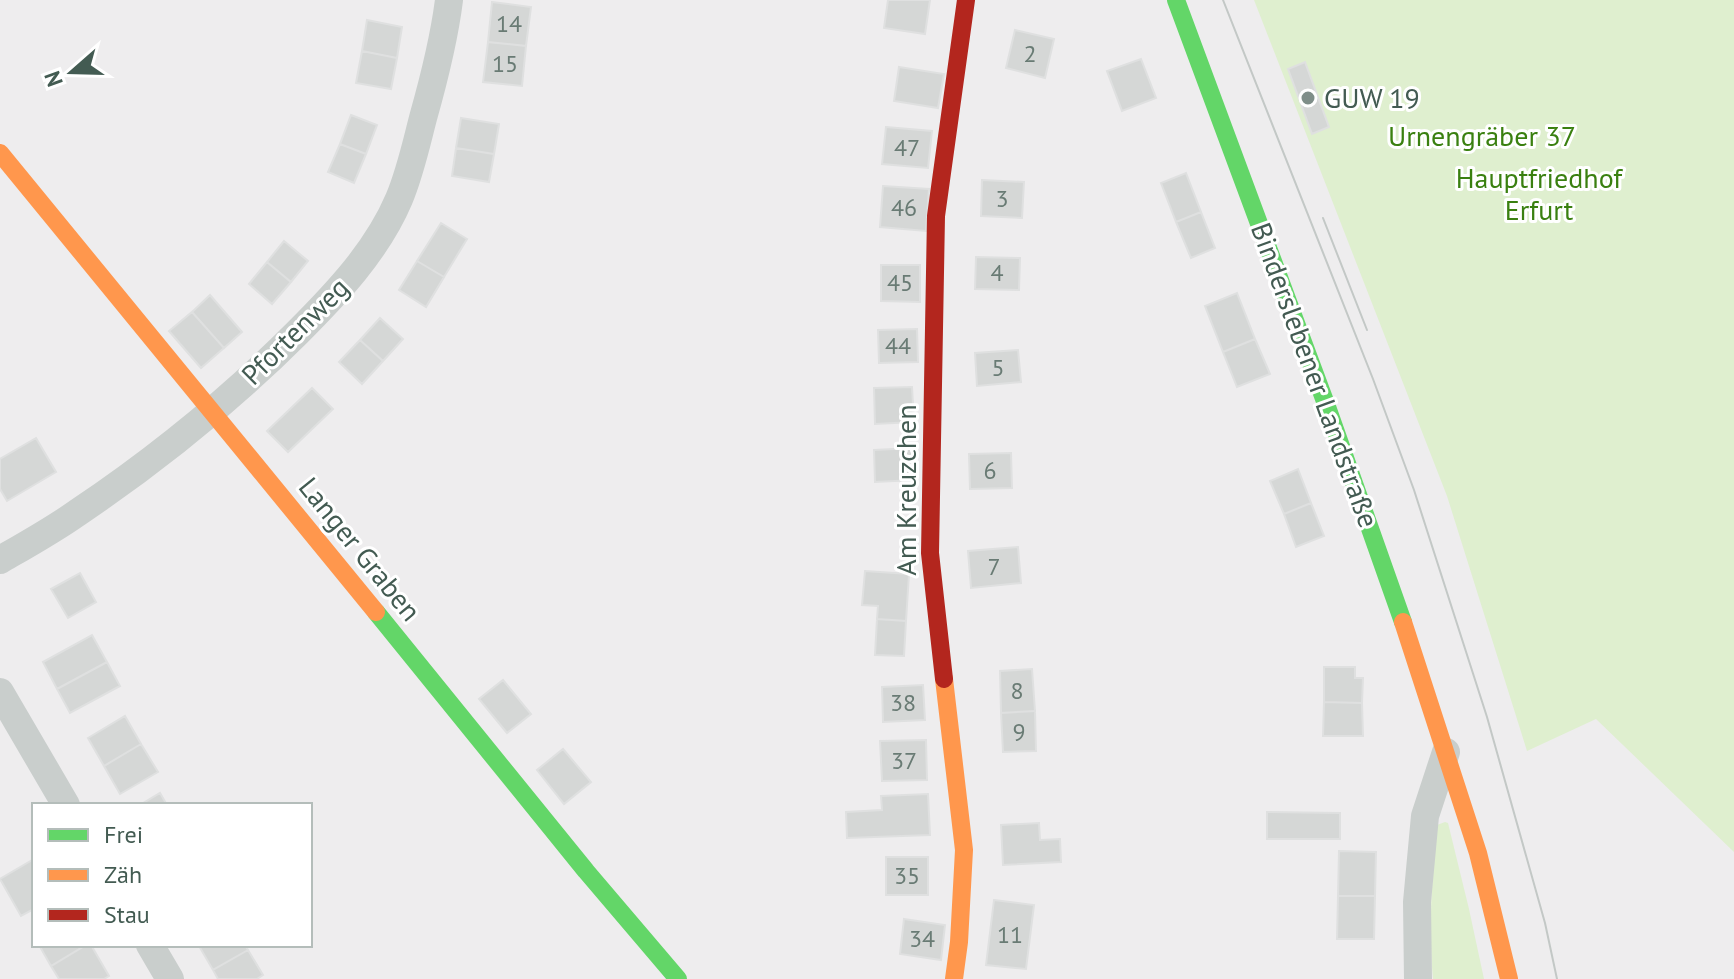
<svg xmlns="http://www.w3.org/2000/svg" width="1734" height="979" font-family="'PT Sans',sans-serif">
<rect width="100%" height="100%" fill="#eeedee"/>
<path fill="#dfefcf" d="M1254 0H1734V852L1596 719 1527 751 1447 496Z
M1445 822 1448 823 1469 909 1484 979H1433C1428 927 1432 876 1437 825Z"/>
<path fill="#d5d7d6" stroke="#dfe0e0" stroke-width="2" d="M888 0H930L925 34 884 28Z
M492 2 531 7 526 46 488 42Z
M367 20 402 27 397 58 362 51Z
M1015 30 1054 39 1045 78 1006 68Z
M488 42 526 46 522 86 483 82Z
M362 51 397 58 391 89 356 83Z
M1141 59 1156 98 1122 111 1107 71Z
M1305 62 1329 127 1312 134 1288 69Z
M899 67 944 74 938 108 894 101Z
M351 115 377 125 366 154 340 144Z
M461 118 499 124 494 154 456 148Z
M886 127 932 131 928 168 882 164Z
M340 144 366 154 354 183 328 172Z
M456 148 494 154 489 182 452 176Z
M1186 173 1201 212 1176 222 1161 183Z
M982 180 1024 182 1022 218 981 216Z
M883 186 929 189 926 231 880 227Z
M1201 212 1215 248 1191 258 1176 222Z
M441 223 467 239 444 277 417 261Z
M284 241 308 261 291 282 267 262Z
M976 257 1020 258 1019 290 975 289Z
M417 261 444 277 426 307 399 290Z
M267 262 291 282 272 304 249 284Z
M881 265H920V302L881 301Z
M1237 293 1255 339 1223 352 1205 306Z
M210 295 242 332 224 348 192 312Z
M192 312 224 348 201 368 169 331Z
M380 318 403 339 383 361 360 340Z
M917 329 918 362 879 363 878 330Z
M1255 339 1270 374 1237 387 1223 352Z
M360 340 383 361 362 384 339 362Z
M1018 350 1021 382 977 386 975 353Z
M912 387 914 422 875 424 874 388Z
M312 388 333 409 288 452 267 431Z
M36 438 56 472 7 501 0 489V459Z
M914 448 915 480 875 482 874 450Z
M1011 453 1012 488 970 489 969 454Z
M1298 469 1311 503 1284 514 1270 481Z
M1311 503 1324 536 1296 547 1284 514Z
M1018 547 1021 583 971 588 968 551Z
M865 571 909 574 906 621 877 619 878 606 862 605Z
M80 573 96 602 68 618 51 589Z
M877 619 906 621 904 656 875 655Z
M92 635 107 662 57 689 43 662Z
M107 662 120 686 70 713 57 689Z
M1324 667H1355V678H1363L1362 703 1324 702Z
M1032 669 1035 711 1001 713 1000 671Z
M503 680 531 714 507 733 479 699Z
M923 685 925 720 883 722 882 687Z
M1324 702 1362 703 1363 736H1323Z
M1035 711 1036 751 1003 752 1001 713Z
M125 716 141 744 104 766 88 738Z
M926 740 927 780 882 781 880 741Z
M141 744 158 772 120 794 104 766Z
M563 749 591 782 564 804 537 770Z
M160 793 167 805H140Z
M928 794 930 835 847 838 846 812 882 810 881 796Z
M1267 812 1340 813V839H1267Z
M1039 823 1040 840 1060 839 1061 862 1003 865 1001 825Z
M1339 851 1376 852 1375 896H1338Z
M886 857H928V895H886Z
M34 859V909L21 916 0 879Z
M1338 896H1375L1374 939H1337Z
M994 900 1034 905 1026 969 986 965Z
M904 919 945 925 941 960 900 954Z
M39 945H86L51 966Z
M86 945H91L109 976 104 979H59L51 966Z
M201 945H245L248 950 213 970 199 946Z
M248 950 263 975 257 979H218L213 970Z"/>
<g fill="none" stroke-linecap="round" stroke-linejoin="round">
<path stroke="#c9cecc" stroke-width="28" d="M0 560C26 545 53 530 77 513 156 460 230 400 297 333 336 294 377 251 399 199 410 173 416 145 423 118 434 79 444 40 449 0
M0 692 66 805
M150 945 170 979
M1418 979 1417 902 1425 816 1446 752"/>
<path stroke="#63d668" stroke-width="18" d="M1176 0 1326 404 1403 622
M376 612 586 871 678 979"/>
<path stroke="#ff974d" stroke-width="18" d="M0 153 376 612
M1403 622 1478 853 1509 979
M944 679 964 850 959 942 954 979"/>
<path stroke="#b3261e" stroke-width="18" d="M944 679 930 553 936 216 966 0"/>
<path stroke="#c3c8c6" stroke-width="2" d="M1223 0 1373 379 1414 490 1487 717 1545 923 1557 979
M1323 218 1367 330"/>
</g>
<circle fill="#7f8e89" stroke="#fff" stroke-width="3" cx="1308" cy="98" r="8"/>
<g text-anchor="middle" stroke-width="6" stroke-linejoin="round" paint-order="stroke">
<g font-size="24" fill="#697b74">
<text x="509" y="32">14</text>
<text x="1030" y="62">2</text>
<text x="505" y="72">15</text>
<text x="907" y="156">47</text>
<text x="1002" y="207">3</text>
<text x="904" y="216">46</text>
<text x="997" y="281">4</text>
<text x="900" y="291">45</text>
<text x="898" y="354">44</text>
<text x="998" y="376">5</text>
<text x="990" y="479">6</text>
<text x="994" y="575">7</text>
<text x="1017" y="699">8</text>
<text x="903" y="711">38</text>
<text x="1019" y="740">9</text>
<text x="904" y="769">37</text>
<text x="907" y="884">35</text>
<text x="1010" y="943">11</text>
<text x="922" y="947">34</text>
</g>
<g font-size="28" fill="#435b52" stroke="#fff" text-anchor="start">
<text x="1324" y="108">GUW 19</text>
</g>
<g font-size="28" fill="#3a8010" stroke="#fff">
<text x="1482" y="146">Urnengräber 37</text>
<text x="1539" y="188">Hauptfriedhof<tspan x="1539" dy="32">Erfurt</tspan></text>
</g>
<g font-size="28" fill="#435b52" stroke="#fff">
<text transform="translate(295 331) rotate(-45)" y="10">Pfortenweg</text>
<text transform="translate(1315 375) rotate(70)" y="10">Binderslebener Landstraße</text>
<text transform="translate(906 490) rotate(-90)" y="10">Am Kreuzchen</text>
<text transform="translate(360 549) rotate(51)" y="10">Langer Graben</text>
</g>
</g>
<rect x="32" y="803" width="280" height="144" fill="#ffffff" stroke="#b4bdba" stroke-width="2"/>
<rect x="48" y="829" width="40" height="12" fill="#63d668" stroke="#b4bdba" stroke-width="2"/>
<text x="104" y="843" font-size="24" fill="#435b52">Frei</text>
<rect x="48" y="869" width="40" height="12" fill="#ff974d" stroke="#b4bdba" stroke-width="2"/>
<text x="104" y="883" font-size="24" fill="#435b52">Zäh</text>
<rect x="48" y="909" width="40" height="12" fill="#b3261e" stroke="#b4bdba" stroke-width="2"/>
<text x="104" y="923" font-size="24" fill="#435b52">Stau</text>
<g transform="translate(72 72) rotate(250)" stroke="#ffffff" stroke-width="6" paint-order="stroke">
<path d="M0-6L14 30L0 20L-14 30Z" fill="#435b52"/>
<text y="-12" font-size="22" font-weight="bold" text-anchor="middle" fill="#435b52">N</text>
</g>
</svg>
